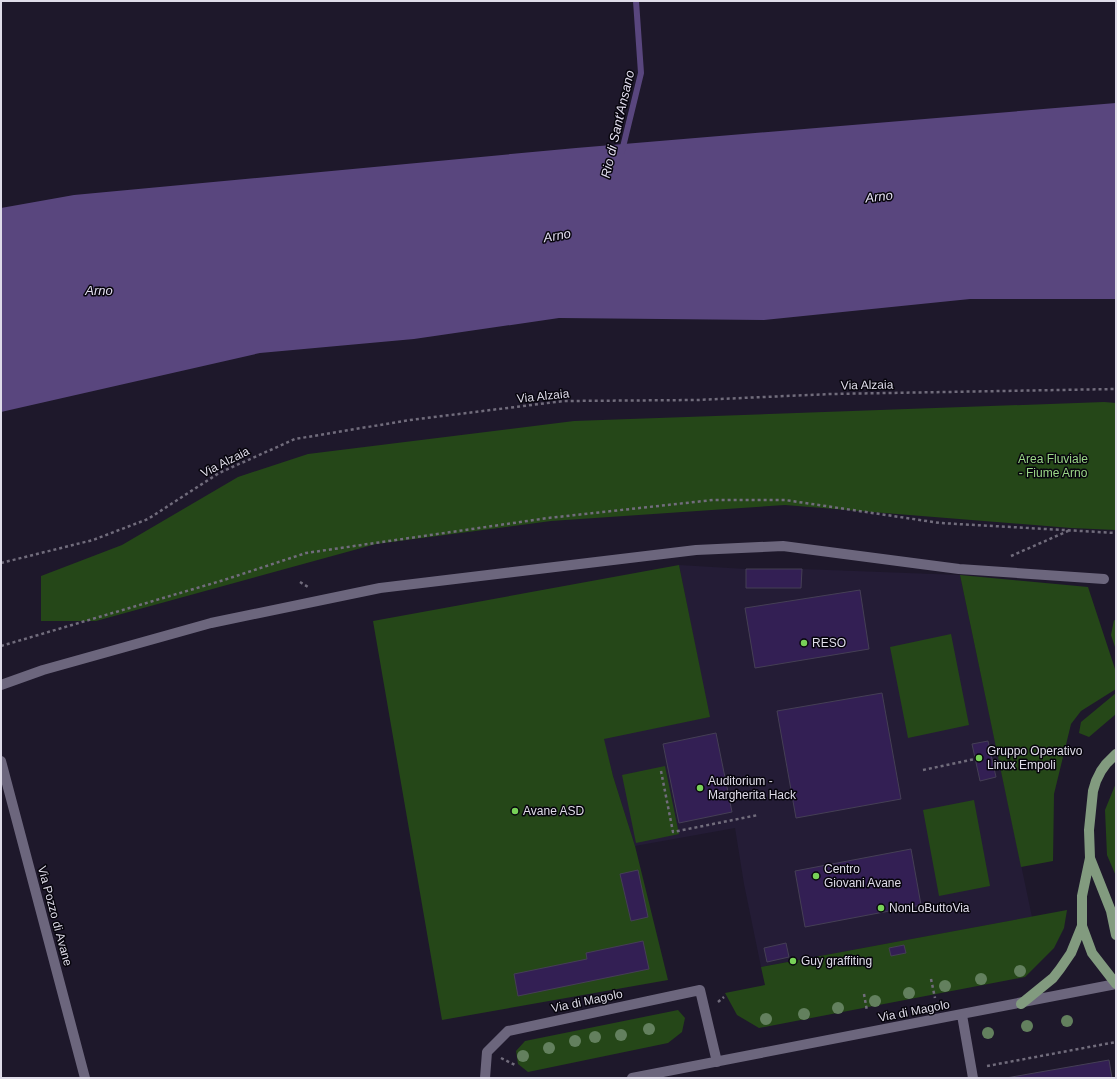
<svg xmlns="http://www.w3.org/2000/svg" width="1117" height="1079" font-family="Arial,sans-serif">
<rect width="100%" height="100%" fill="#1e182b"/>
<path fill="#241c36" d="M679 565 746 569H802L960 575 1032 917 761 967 744 884 735 828 635 846 613 776 603 738 709 717Z"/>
<path fill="#254718" d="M1104 402 1116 403V530L1071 528 785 505 551 521 376 544 96 621H41V576L122 545 238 477 308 454 574 421Z
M679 565 710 717 604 739 613 776 635 846 668 980 442 1020 373 621Z
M960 575 1088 587 1116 672V689L1081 711 1071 724 1054 794 1053 861 1021 867Z
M1114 620 1116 621V650L1111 635Z
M951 634 969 725 908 738 890 647Z
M1116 693V714L1089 737 1079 733 1081 722Z
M665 766 679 834 636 843 622 775Z
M1116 783V876L1107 855 1105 810Z
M974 800 990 886 939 896 923 810Z
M1067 910 1064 928 1054 948 1025 977 759 1028 737 1015 725 993 765 985 761 967Z
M678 1010 685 1018 682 1032 668 1043 528 1072 518 1064 516 1051 525 1041Z"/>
<path fill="#59467e" d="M1116 103V299H970L764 320 559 318 414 339 260 353 1 412V208L74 195 576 148Z"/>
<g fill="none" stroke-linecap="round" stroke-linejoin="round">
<path stroke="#59467e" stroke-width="6" d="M622 151 641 73 636 1"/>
</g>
<path fill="#331f54" stroke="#453f55" d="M746 569H802L801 588H746Z
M860 590 869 649 755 668 745 608Z
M882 693 901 799 796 818 777 711Z
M716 733 732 812 679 823 663 744Z
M988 741 996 777 980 781 972 744Z
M911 849 921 905 805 927 795 871Z
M638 870 648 917 631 921 620 874Z
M643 941 649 969 518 996 514 974 587 959 586 953Z
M786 943 789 957 767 962 764 948Z
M904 945 906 953 891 956 889 948Z
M1109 1060 1112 1078H1006Z"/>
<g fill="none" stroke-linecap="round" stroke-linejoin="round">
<path stroke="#716c7c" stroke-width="2.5" stroke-dasharray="3 3" stroke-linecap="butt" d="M1011 556 1068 531
M1 563 93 540 148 519 219 473 295 439 410 420 564 401 697 400 831 394 1116 389
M300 582 308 587
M1 646 224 580 306 553 548 518 713 500H785L940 523 1116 533
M923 770 975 759
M661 771 673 832 758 815
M931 979 935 998
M864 994 867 1011
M718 1002 724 997
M501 1058 517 1066
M987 1066 1116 1042"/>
<path stroke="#6c667d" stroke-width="10" d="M1 685 43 670 211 623 380 588 696 550 783 546 959 569 1104 579
M1 761 85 1078
M962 1015 973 1078
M485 1078 487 1052 508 1031 700 990 717 1062
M632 1078 1116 984"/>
<path stroke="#829b7f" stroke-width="10" d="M1090 858 1111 911 1116 916
M1111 911 1116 935
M1082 926 1092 953 1116 984
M1021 1004 1053 978 1060 969 1071 953 1082 926V896L1090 858 1089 830 1093 791 1096 781 1101 771 1106 764 1116 754"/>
</g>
<g fill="#63805e">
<circle cx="1020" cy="971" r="6"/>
<circle cx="981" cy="979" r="6"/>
<circle cx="945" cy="986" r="6"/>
<circle cx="909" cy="993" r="6"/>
<circle cx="875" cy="1001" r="6"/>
<circle cx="838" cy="1008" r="6"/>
<circle cx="804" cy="1014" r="6"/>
<circle cx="766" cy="1019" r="6"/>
<circle cx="1067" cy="1021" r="6"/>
<circle cx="1027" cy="1026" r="6"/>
<circle cx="649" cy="1029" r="6"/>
<circle cx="988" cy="1033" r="6"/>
<circle cx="621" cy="1035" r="6"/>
<circle cx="595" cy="1037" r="6"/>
<circle cx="575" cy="1041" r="6"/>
<circle cx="549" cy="1048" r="6"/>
<circle cx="523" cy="1056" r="6"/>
</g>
<g fill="#78d158" stroke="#07050d" stroke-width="1.5">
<circle cx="804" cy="643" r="4"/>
<circle cx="979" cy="758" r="4"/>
<circle cx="700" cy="788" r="4"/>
<circle cx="515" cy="811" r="4"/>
<circle cx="816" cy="876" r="4"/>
<circle cx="881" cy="908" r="4"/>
<circle cx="793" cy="961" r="4"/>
</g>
<g text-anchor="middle" stroke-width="3" stroke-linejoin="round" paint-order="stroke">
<g font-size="12" fill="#dfdce9" stroke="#07050d">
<text transform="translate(867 385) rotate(-1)" y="4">Via Alzaia</text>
<text transform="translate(543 396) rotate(-6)" y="4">Via Alzaia</text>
<text transform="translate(225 462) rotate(-27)" y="4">Via Alzaia</text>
<text transform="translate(55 916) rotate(75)" y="4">Via Pozzo di Avane</text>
<text transform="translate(587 1001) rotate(-12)" y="4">Via di Magolo</text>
<text transform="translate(914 1011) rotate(-11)" y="4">Via di Magolo</text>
</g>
<g font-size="12" fill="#9bd688" stroke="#07050d">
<text x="1053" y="463">Area Fluviale<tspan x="1053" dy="14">- Fiume Arno</tspan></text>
</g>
<g font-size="12" fill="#dfdce9" stroke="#07050d" text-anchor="start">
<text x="812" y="647">RESO</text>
<text x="987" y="755">Gruppo Operativo<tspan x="987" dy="14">Linux Empoli</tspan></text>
<text x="708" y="785">Auditorium -<tspan x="708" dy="14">Margherita Hack</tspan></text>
<text x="523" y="815">Avane ASD</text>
<text x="824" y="873">Centro<tspan x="824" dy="14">Giovani Avane</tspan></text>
<text x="889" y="912">NonLoButtoVia</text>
<text x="801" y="965">Guy graffiting</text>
</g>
<g font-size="13" font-style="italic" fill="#e4dff1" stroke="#07050d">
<text transform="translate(617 124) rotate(-77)" y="5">Rio di Sant'Ansano</text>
<text transform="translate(879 196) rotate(-6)" y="5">Arno</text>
<text transform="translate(557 235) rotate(-10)" y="5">Arno</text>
<text x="99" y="295">Arno</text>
</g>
</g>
<rect width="1117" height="1079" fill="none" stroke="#dfdce9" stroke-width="4"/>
</svg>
